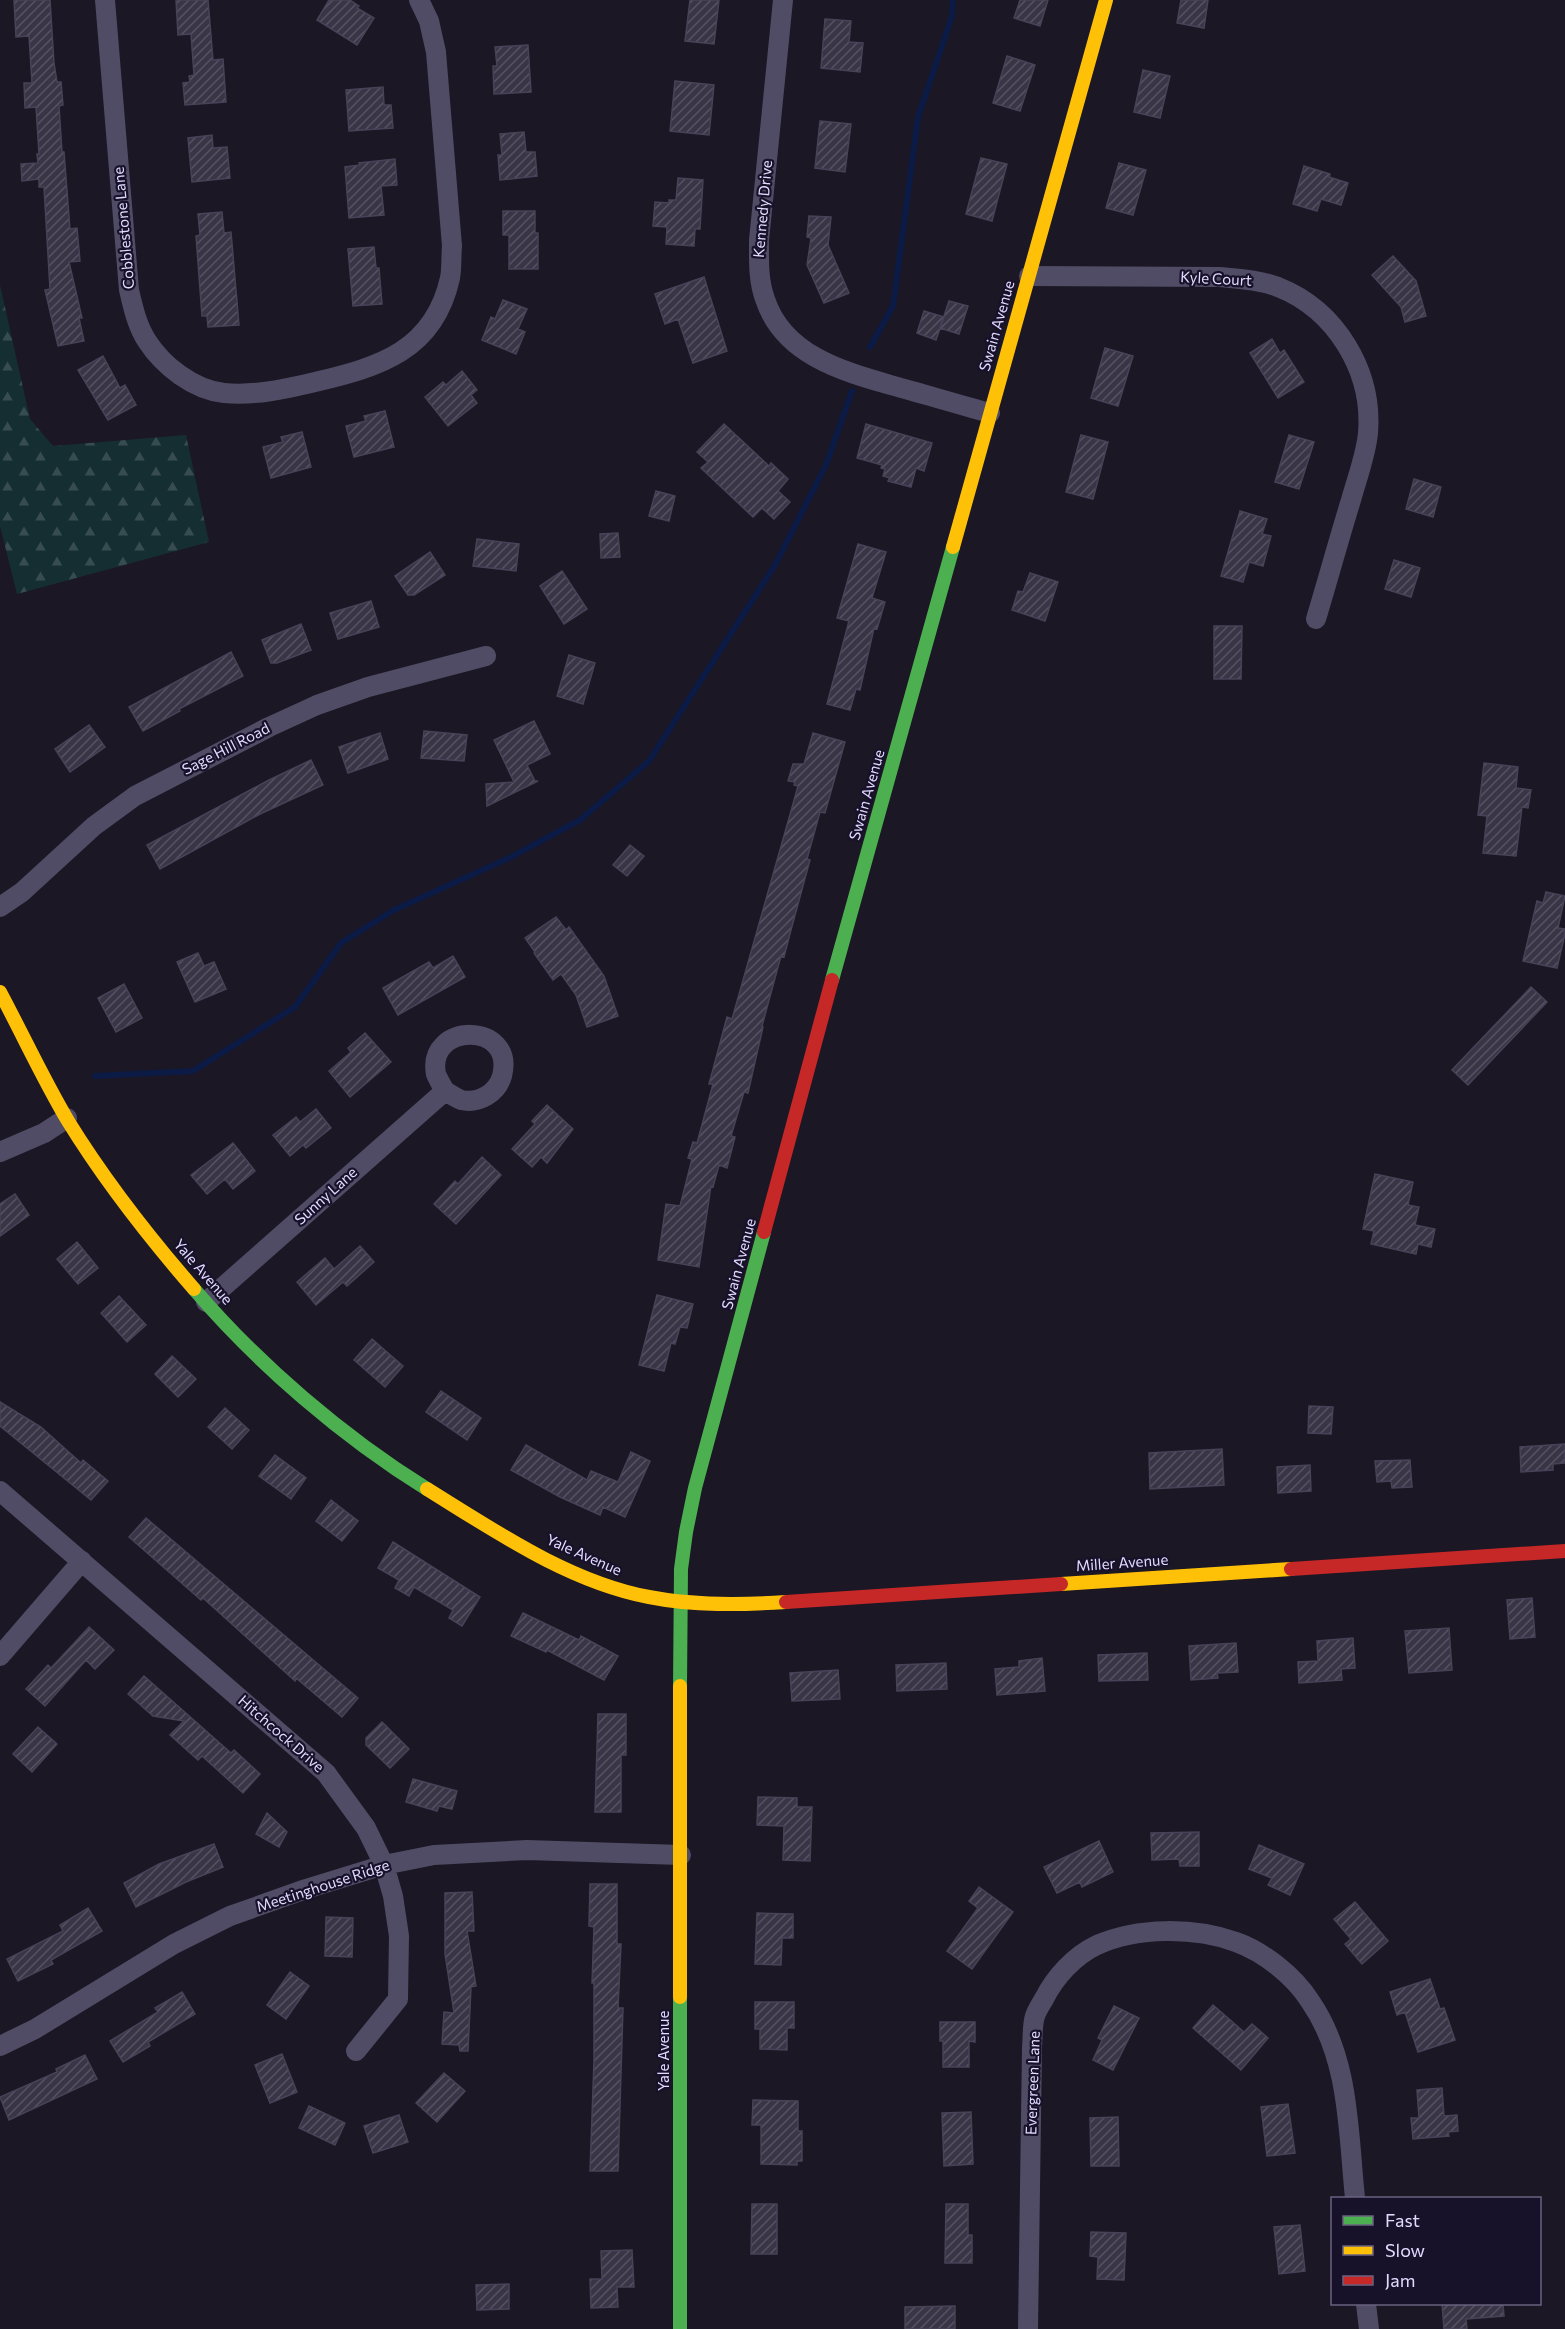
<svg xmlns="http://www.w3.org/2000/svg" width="1565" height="2329" font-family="Commissioner,sans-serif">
<defs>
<pattern id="forest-firs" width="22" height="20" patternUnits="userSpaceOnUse" patternTransform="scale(1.5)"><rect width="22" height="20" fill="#152e32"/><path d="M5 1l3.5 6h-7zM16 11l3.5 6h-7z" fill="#374c51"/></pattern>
<pattern id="building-hatch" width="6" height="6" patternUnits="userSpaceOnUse" patternTransform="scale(1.5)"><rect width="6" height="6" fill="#3a3546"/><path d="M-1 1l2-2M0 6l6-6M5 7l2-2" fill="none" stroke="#565262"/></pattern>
</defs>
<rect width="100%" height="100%" fill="#1b1724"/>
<path fill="url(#forest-firs)" d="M0 285 30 419 53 446 186 435 209 542 17 594 0 526Z"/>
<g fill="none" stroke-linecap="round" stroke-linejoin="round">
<path stroke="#0c1b46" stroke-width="6" d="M870 347 893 306 918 117 952 16 953 0
M95 1076 193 1071 295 1007 341 943 394 910 509 858 580 820 649 761 775 565 826 465 852 391"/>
</g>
<path fill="url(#building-hatch)" stroke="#484258" stroke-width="1.5" d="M14 0H50L54 63 57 82H61L63 105 59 106 62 152H64L70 229 77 228 80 261 69 262 82 318H79L84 341 58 346 45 290 50 289 44 187H39V179L22 181 21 164 38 163 37 154H39L36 107 25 108 24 83H32L29 36 16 37Z
M176 0H208L213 60 223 59 226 102 185 105 183 83 190 82 189 76 194 75 191 34 178 35Z
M329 0H350L359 6 357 8 374 18 357 45 317 20Z
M690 0H719L714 44 685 41Z
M1020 0H1048L1040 26 1014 18Z
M1181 0H1208L1204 28 1177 23Z
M825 19 851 21 849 42 863 43 860 72 821 68Z
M528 45 531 92 494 94 493 66H497L495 47Z
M1007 56 1035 65 1020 111 993 103Z
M1143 70 1170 76 1160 118 1134 112Z
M675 81 714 85 709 135 670 131Z
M383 87 384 105H391L393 128 349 131 346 90Z
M820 121 851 124 845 172 815 168Z
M524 132 526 152H535L537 176 500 180 498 155H502L500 134Z
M212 135 213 148 227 147 230 178 192 182 188 138Z
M981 158 1007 164 992 221 966 214Z
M395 159 397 185 381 186 384 215 349 218 345 167 360 165 359 163Z
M1119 163 1146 170 1133 215 1106 208Z
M1304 166 1330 174 1329 177 1348 183 1341 205 1321 199 1317 211 1293 204Z
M678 178 703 180 700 229H695L694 246 666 244 667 227 653 226 655 202 669 203V200H676Z
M503 211H535V233H538V269H509V235H503Z
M222 212 224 233 231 232 239 325 208 327 207 316H202L196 236 200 235 198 214Z
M809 216 831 217 828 245 849 293 824 303 807 265 811 238 807 237Z
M374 247 376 268H379L382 304 353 306 348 249Z
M1393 256 1416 281 1426 316 1405 322 1401 307 1372 275Z
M704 277 727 351 693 363 678 319 665 324 655 294Z
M503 300 527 309 518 329 525 332 516 354 482 340 491 317 495 319Z
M949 301 968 306 959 334 940 328Z
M924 311 944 317 936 340 917 333Z
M1272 339 1280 353 1284 350 1304 382 1278 398 1250 353Z
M1105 348 1133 356 1118 406 1091 398Z
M103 356 120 388 125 385 136 405 108 420 78 370Z
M462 371 477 390 471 395 477 403 448 426 425 397 443 382 446 385Z
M385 411 394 447 354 457 346 426 366 421 364 416Z
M724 424 769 466 771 463 788 479 778 491 790 502 774 519 762 508 753 517 701 468 708 462 697 452Z
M866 424 932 443 924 471 916 468 911 487 888 481 890 478 883 476 885 469 881 468 882 465 857 458Z
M302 432 311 467 271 478 263 447 283 442 281 437Z
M1081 435 1108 442 1093 499 1066 492Z
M1289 435 1314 442 1299 489 1275 482Z
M1414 479 1441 487 1433 517 1406 509Z
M656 491 675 496 669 521 649 516Z
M1240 511 1267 519 1262 534 1271 536 1263 566 1249 562 1243 582 1221 576Z
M618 533 620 557 601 558 600 534Z
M477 539 519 544 516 571 473 566Z
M858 544 886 552 872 598 885 602 877 629 874 628 860 690 856 689 850 710 827 704 849 621 837 618Z
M430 552 445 575 414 595H408L395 576Z
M1394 560 1420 568 1411 597 1385 589Z
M562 571 587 609 564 624 540 586Z
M1030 573 1058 582 1045 621 1012 610 1018 591 1023 592Z
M371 601 379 627 338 639 330 613Z
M301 624 311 650 277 663H271L262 640Z
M1214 626H1242L1241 679H1214Z
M231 652 243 676 179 709 180 711 143 731 129 707Z
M569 655 595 663 583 704 557 696Z
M534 721 550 754 527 765 535 781H538L487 806 486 784 514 782 494 740Z
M89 725 105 747 70 772 55 749Z
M424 731 467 735 464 761 421 758Z
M380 733 388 759 348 773 339 747Z
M813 733 845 742 825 813 820 812 807 859 810 860 791 930 784 957 781 956 762 1026 763 1027 748 1093 744 1092 731 1136 735 1137 727 1168 719 1165 713 1187 711 1186 699 1267 658 1260 666 1204 680 1206 692 1159 688 1158 693 1142 697 1143 713 1084H709L727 1017 732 1019 793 804 798 786 794 785 795 782 788 781 793 764H804Z
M311 760 323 785 260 814 160 869 147 845 269 780Z
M1484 763 1518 767 1516 788 1531 790 1528 808 1522 807 1516 856 1483 853 1487 816 1478 815Z
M630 845 644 856 627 876 613 865Z
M1546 892 1565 896 1558 928 1565 929V934L1557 968 1523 961 1537 901 1543 903Z
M556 917 566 930 569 927 604 976 618 1016 587 1027 576 995 561 974 553 980 534 953 535 952 525 938Z
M198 953 204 966 214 962 226 989 195 1002 177 962Z
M453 956 465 977 398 1015 383 988 429 962 433 968Z
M124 984 142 1018 116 1032 98 998Z
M1531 987 1547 1002 1468 1085 1452 1070Z
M365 1033 391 1062 350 1097 329 1071 351 1052 348 1048Z
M547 1105 573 1129 547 1163 541 1157 532 1167 512 1149 535 1124 532 1121Z
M316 1109 331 1128 306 1148 303 1145 290 1156 273 1135 296 1117 300 1122Z
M233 1143 255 1171 233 1189 225 1179 207 1194 191 1175Z
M482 1157 501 1175 456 1224 434 1204 455 1181 458 1184Z
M1375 1174 1413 1182 1408 1205 1419 1207 1415 1225 1435 1229 1431 1247 1418 1244 1416 1254 1371 1244 1374 1231 1363 1229Z
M15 1194 29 1215 0 1236V1204Z
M77 1242 98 1268 78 1284 57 1259Z
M360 1246 374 1262 347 1286 343 1282 316 1305 297 1282 325 1258 334 1269Z
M657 1295 693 1304 687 1328 680 1327 675 1344 671 1343 664 1371 639 1365Z
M119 1296 146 1325 127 1342 101 1313Z
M372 1339 403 1366 385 1387 354 1360Z
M172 1356 196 1379 178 1397 155 1374Z
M441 1391 481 1418 467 1440 426 1412Z
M0 1402 41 1427 81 1463 83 1460 108 1481 91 1500 0 1426Z
M1309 1406 1333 1407 1331 1434 1308 1433Z
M225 1408 249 1430 232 1449 208 1427Z
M1565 1444V1463L1553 1464V1470L1521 1472 1520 1447Z
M526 1445 587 1480 591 1471 618 1482 631 1452 650 1461 625 1517 603 1507 600 1515 560 1497 511 1470Z
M1222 1449 1224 1485 1150 1489 1149 1453Z
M275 1455 306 1478 291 1499 259 1476Z
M1410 1460 1412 1487 1392 1488 1391 1481 1377 1482 1375 1461Z
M1310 1465 1311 1491 1278 1493 1277 1467Z
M331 1500 358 1521 342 1541 316 1521Z
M146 1518 358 1698 342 1717 296 1678 295 1681 203 1598 201 1600 129 1537Z
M393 1542 480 1597 462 1626 449 1618 453 1610 414 1587 409 1596 395 1588 399 1580 378 1568Z
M1532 1598 1535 1637 1510 1639 1507 1600Z
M523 1613 579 1640 581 1636 618 1656 604 1680 547 1650 546 1652 511 1636Z
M89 1627 114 1650 95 1669 86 1660 45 1706 26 1689 48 1665 51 1668Z
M1449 1628 1452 1670 1409 1673 1405 1631Z
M1353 1638 1355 1668 1341 1669 1342 1680 1299 1683 1298 1662 1318 1661 1317 1641Z
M1236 1643 1238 1672 1217 1673 1218 1678 1191 1680 1189 1646Z
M1147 1653 1148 1680 1099 1681 1098 1655Z
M1042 1658 1045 1691 997 1695 995 1669 1019 1667V1661Z
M946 1663 947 1689 897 1691 896 1665Z
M838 1670 840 1699 792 1701 790 1673Z
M144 1676 231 1753 234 1750 260 1774 243 1793 202 1756 198 1760 170 1735 184 1721 153 1716 128 1694Z
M598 1714H626V1755H621V1812H595Z
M382 1722 409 1749 390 1768 366 1745V1738Z
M38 1727 57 1744 32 1772 13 1754Z
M413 1779 457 1791 452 1809 439 1806 437 1811 406 1802Z
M758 1797 797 1798V1807H812L810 1861 783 1860 784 1826 757 1825Z
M267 1813 287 1832 279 1847 256 1834Z
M1199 1832V1866H1180L1179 1859 1152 1860 1151 1833Z
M1099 1841 1113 1872 1082 1887 1080 1882 1057 1893 1044 1867Z
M214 1844 223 1867 186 1882 136 1907 124 1883 159 1864Z
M1259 1845 1304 1864 1290 1895 1268 1885 1272 1878 1249 1869Z
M590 1884H617V1944H621L618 2008H623L618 2171H590L594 2061V1983H592L594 1927 589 1926Z
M979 1887 1013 1912 972 1969 947 1951 978 1908 969 1901Z
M472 1892 474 1931H467L476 1986 471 1987 468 2051H460L459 2045 442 2044 444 2012 454 2013 445 1954V1893Z
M1355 1902 1388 1941 1362 1964 1345 1944 1351 1939 1334 1919Z
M88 1908 102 1931 51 1960 53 1964 18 1981 7 1959 63 1931 60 1925Z
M757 1913 793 1914V1938H782L781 1965 755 1964Z
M326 1917 353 1918 352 1957 325 1956Z
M290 1972 309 1986 286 2019 267 2005Z
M1430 1979 1440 2009 1444 2008 1455 2040 1418 2052 1405 2012 1397 2015 1390 1992Z
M182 1992 195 2014 148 2042 150 2046 123 2062 110 2041 158 2012 155 2008Z
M755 2002H794V2028H787V2050L760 2049V2029H755Z
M1213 2005 1244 2032 1252 2024 1268 2038 1241 2070 1193 2028Z
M1114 2006 1139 2018 1113 2070 1093 2060 1102 2040 1098 2038Z
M940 2022H975V2042L969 2041V2067H943V2041H940Z
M282 2054 297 2092 270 2103 255 2065Z
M85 2055 97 2079 9 2120 0 2097 57 2072 56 2069Z
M444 2073 465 2091 437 2122 416 2103Z
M1442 2088 1444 2116 1457 2115 1458 2131 1448 2132 1449 2136 1413 2139 1411 2118H1419L1417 2090Z
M753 2100 798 2101V2131H802V2161H797V2165L761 2164V2125H752Z
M1288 2104 1295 2153 1267 2156 1261 2107Z
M309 2106 345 2123 335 2145 299 2128Z
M971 2112 973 2164 944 2166 942 2113Z
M399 2115 408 2142 373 2153 364 2126Z
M1118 2117 1119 2166H1091L1090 2118Z
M752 2204H777V2254H751Z
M946 2204H968V2235H972V2263H945Z
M1300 2225 1305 2271 1279 2274 1274 2227Z
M1091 2232 1126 2233 1124 2280 1097 2279 1098 2257 1090 2256Z
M632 2250 634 2287H617L618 2307 591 2308 590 2279H602L601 2251Z
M509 2284V2309L477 2310 476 2285Z
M1442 2304H1503L1504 2316 1466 2319 1467 2329H1444Z
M955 2306V2329H905V2307Z"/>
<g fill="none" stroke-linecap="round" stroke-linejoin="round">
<path stroke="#504c65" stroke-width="20" d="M105 0 129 290C133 307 137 326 147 341 163 366 194 390 224 393 255 396 285 389 315 382 379 367 434 351 450 278 452 268 451 256 452 246L436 52 429 21 419 0
M783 0 759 240C759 260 758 280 765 299 784 358 849 373 901 388 931 396 960 405 990 413
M1029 276 1219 277C1239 279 1259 280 1278 287 1336 310 1373 371 1368 433 1366 455 1357 478 1351 500 1339 539 1328 579 1316 619
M0 907 22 892 94 826 135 796 269 727 317 705 368 687 486 656
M0 1152 44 1133 67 1118
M206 1302 445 1091C450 1094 456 1098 461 1100 479 1104 497 1093 502 1076 516 1021 426 1022 436 1074 438 1079 442 1086 445 1091
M0 1491 326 1773 366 1828 384 1865 393 1896 399 1936 398 1999 356 2051
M0 1656 82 1561
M0 2046 35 2029 174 1944 230 1916 306 1889 384 1865 434 1855 527 1850 681 1855
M1366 2304 1369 2329
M1028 2329 1032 2047C1033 2037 1032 2025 1035 2016 1037 2010 1041 2004 1044 1999 1055 1977 1074 1956 1097 1945 1138 1927 1194 1927 1236 1942 1264 1952 1294 1976 1310 2001 1350 2059 1348 2131 1355 2198"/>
<path stroke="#4caf50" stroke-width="14" d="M832 980 953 547
M194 1289C258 1364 343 1437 427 1489
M680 1686 681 1569 686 1532 695 1488 764 1232
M680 1997V2329"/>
<path stroke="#ffc107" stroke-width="14" d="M953 547 1106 0
M0 992C23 1035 43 1079 68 1121 105 1181 148 1236 194 1289
M427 1489C495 1531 569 1582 649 1597 694 1606 741 1605 786 1602
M1061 1584 1291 1569
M680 1686V1997"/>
<path stroke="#c62828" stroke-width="14" d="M764 1232 832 980
M1291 1569 1565 1551
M786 1602 1061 1584"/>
</g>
<g text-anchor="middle" stroke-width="4.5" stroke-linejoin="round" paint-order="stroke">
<g font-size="15" fill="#e3dbff" stroke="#18112a">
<text transform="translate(763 209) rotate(-85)" y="5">Kennedy Drive</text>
<text transform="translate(124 228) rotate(-95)" y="5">Cobblestone Lane</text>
<text transform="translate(1216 279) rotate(3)" y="5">Kyle Court</text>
<text transform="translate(997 326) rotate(-74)" y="5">Swain Avenue</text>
<text transform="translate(226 749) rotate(-27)" y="5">Sage Hill Road</text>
<text transform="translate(867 795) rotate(-74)" y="5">Swain Avenue</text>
<text transform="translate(326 1196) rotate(-42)" y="5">Sunny Lane</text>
<text transform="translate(739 1264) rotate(-75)" y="5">Swain Avenue</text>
<text transform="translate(203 1272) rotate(49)" y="5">Yale Avenue</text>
<text transform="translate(584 1555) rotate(24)" y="5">Yale Avenue</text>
<text transform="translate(1122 1563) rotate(-4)" y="5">Miller Avenue</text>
<text transform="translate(281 1734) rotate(41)" y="5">Hitchcock Drive</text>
<text transform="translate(323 1886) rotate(-18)" y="5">Meetinghouse Ridge</text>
<text transform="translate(664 2051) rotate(-90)" y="5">Yale Avenue</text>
<text transform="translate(1033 2083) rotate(-88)" y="5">Evergreen Lane</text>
</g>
</g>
<rect x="1331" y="2197" width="210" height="108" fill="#18112a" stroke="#69627f" stroke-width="1.5"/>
<rect x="1343" y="2216" width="30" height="9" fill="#4caf50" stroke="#69627f" stroke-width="1.5"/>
<text x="1385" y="2227" font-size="18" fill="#e3dbff">Fast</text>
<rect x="1343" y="2246" width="30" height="9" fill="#ffc107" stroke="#69627f" stroke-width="1.5"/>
<text x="1385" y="2257" font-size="18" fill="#e3dbff">Slow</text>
<rect x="1343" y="2276" width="30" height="9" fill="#c62828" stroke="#69627f" stroke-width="1.5"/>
<text x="1385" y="2287" font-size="18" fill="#e3dbff">Jam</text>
</svg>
